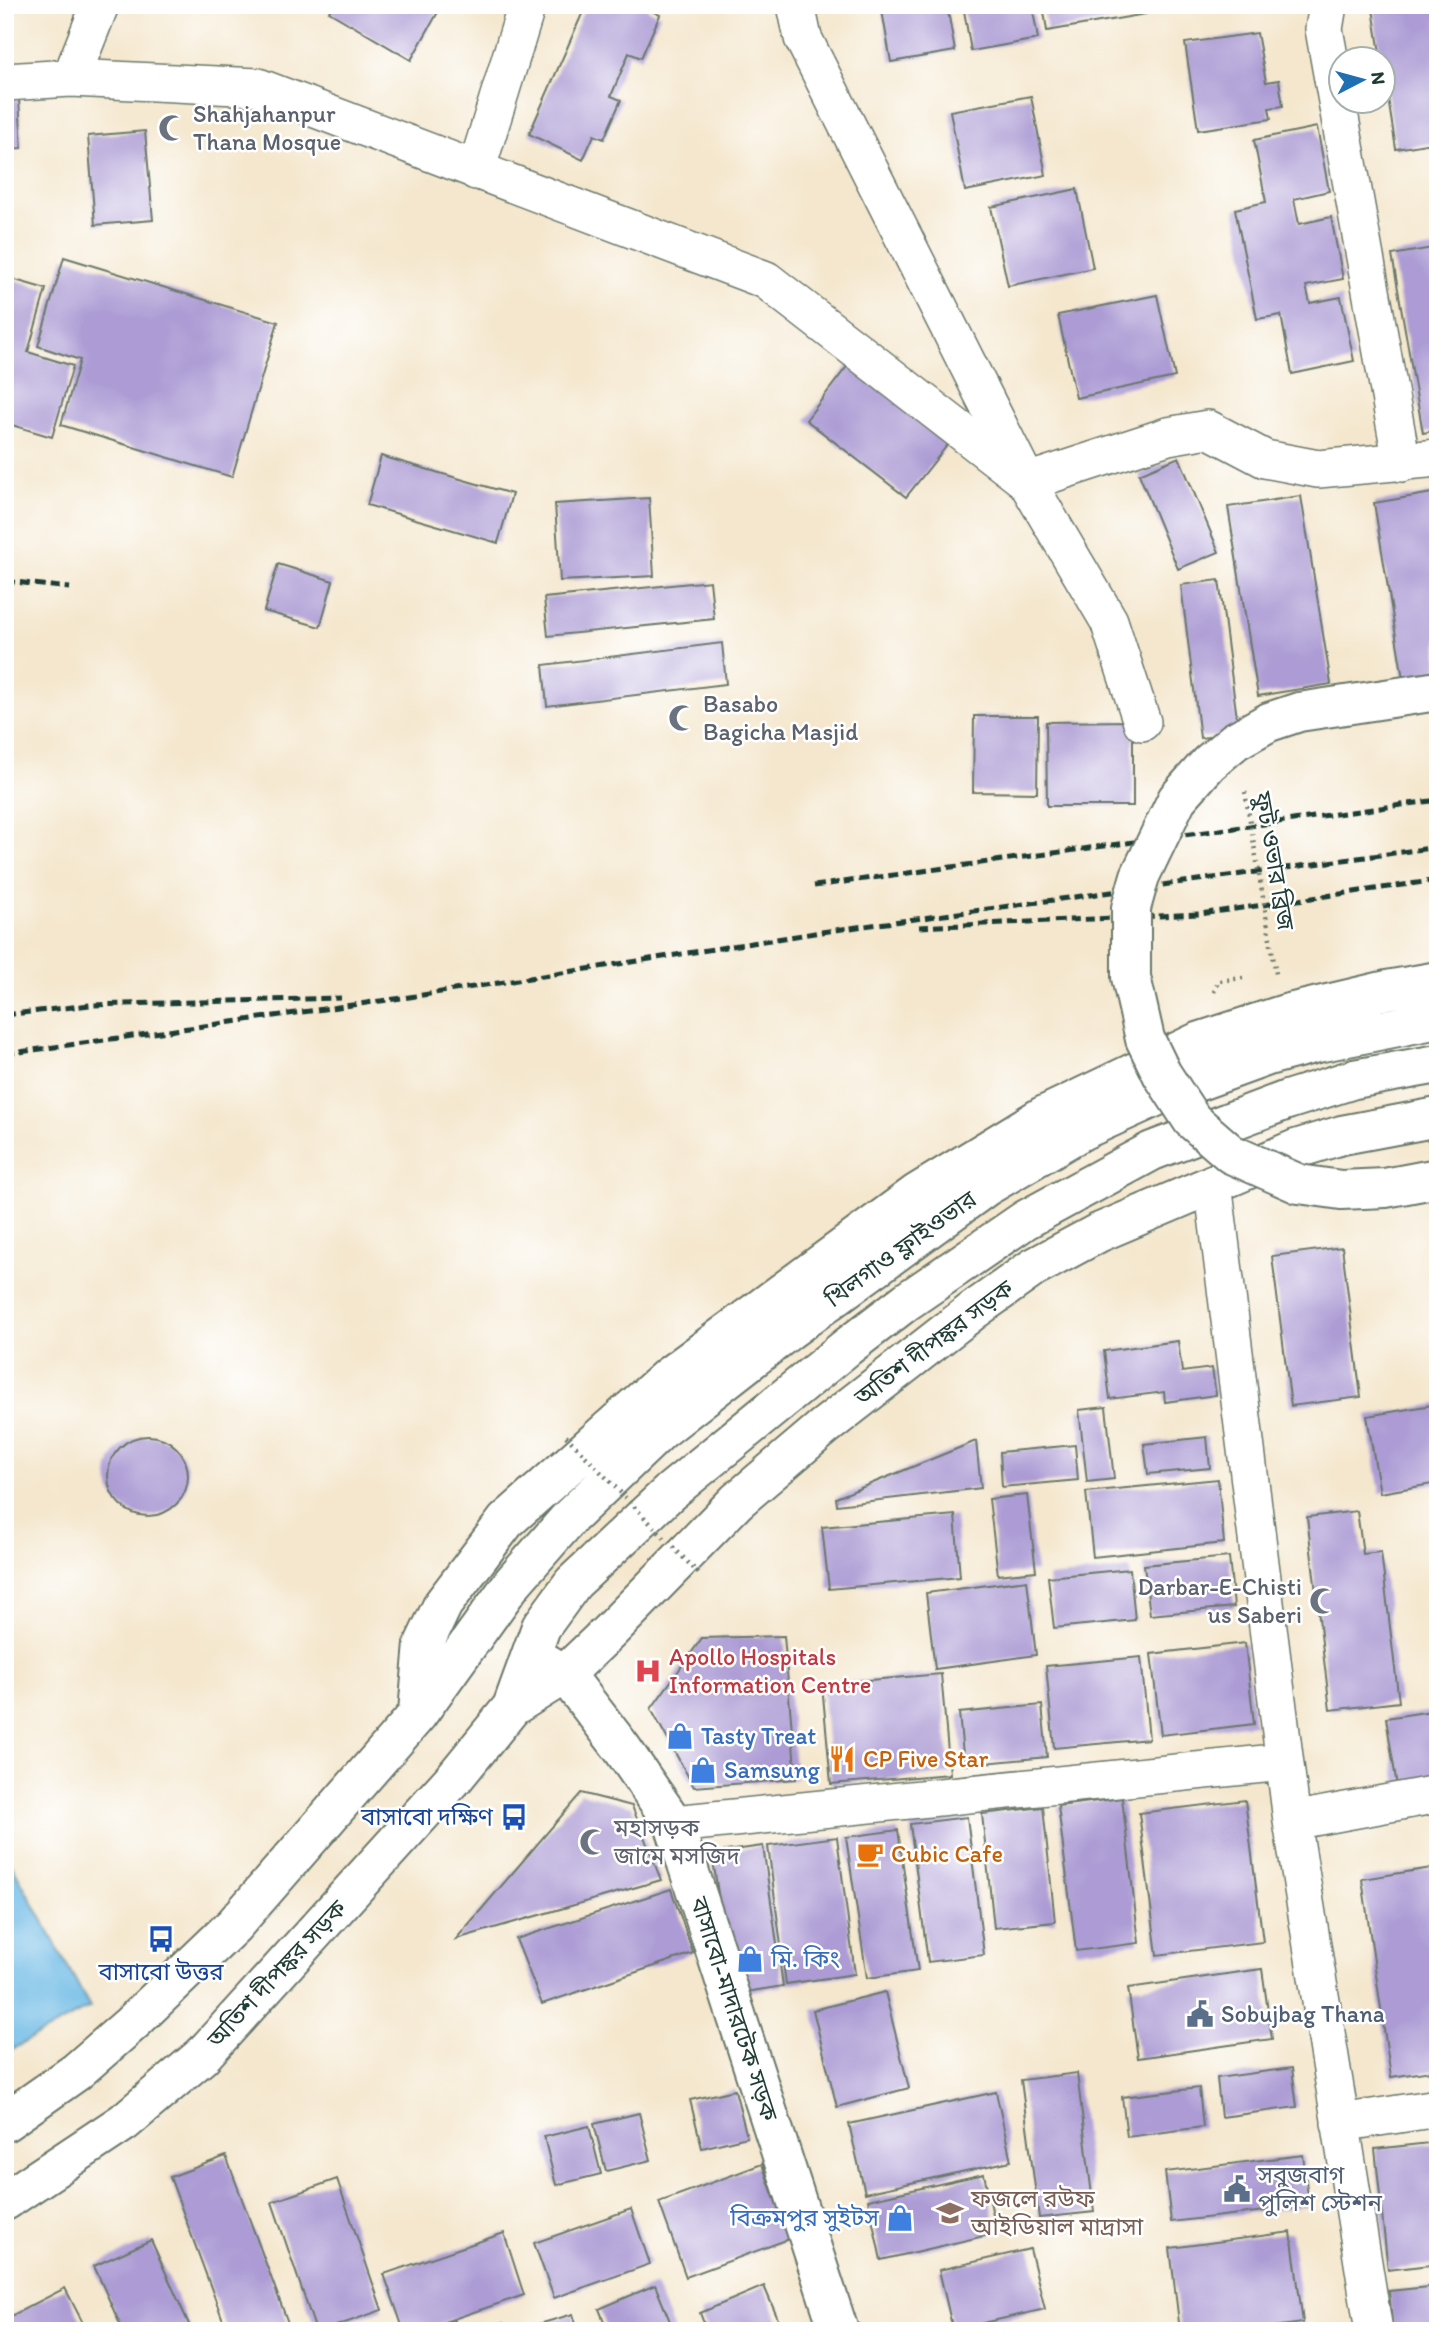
<svg xmlns="http://www.w3.org/2000/svg" width="1443" height="2336" font-family="Itim,'Noto Sans Bengali',sans-serif">
<rect width="100%" height="100%" fill="#fff"/>
<filter id="ink" filterUnits="userSpaceOnUse"><feTurbulence type="fractalNoise" baseFrequency=".0143" numOctaves="2"/><feDisplacementMap in="SourceGraphic" scale="14" xChannelSelector="R" yChannelSelector="G"/><feConvolveMatrix kernelMatrix="1 2 1 2 8 2 1 2 1" color-interpolation-filters="sRGB"/></filter>
<filter id="wash" filterUnits="userSpaceOnUse"><feTurbulence type="fractalNoise" baseFrequency=".00686" numOctaves="4" result="noise"/><feDisplacementMap in="SourceGraphic" scale="28" xChannelSelector="R" yChannelSelector="G"/><feGaussianBlur stdDeviation="1.57" result="paint"/><feColorMatrix in="noise" values="0 0 0 0 0 0 0 0 0 0 0 0 0 0 0 0 0 1.4 0 .05"/><feComposite in="paint" operator="in"/></filter>
<g filter="url(#wash)">
<rect width="100%" height="100%" fill="#f4e7ce"/>
<path fill="#69b8e4" stroke="#447a8c" stroke-width="2" d="M5 1852 90 2007 5 2053Z"/>
<g id="blocks">
<path fill="#ac9bd4" d="M333 5H442L411 60 329 12Z
M586 5H648L647 9 660 15 641 58 629 53 611 96 621 100 604 139 594 135 583 160 529 134Z
M881 5H947L955 51 891 62Z
M963 5H1032L1038 39 971 51Z
M1043 5H1145L1146 14 1047 31Z
M1394 5H1438V142L1396 149 1384 73V60H1381L1373 9Z
M1257 33 1266 82 1279 80 1283 106 1269 108 1271 119 1198 130 1185 43Z
M1031 96 1046 175 965 191 950 111Z
M19 99 22 148 5 149V100Z
M1317 127 1329 191 1294 199 1299 224 1331 217 1343 279 1306 286 1310 303 1341 297 1354 361 1292 374 1281 315 1257 319 1235 209 1266 202 1254 140Z
M145 131 153 220 95 225 88 136Z
M1077 189 1093 268 1008 286 991 207Z
M1438 247V430L1423 433 1392 255Z
M64 257 278 322 232 477 61 425 80 360 38 346Z
M5 277 46 289 28 352 73 366 52 437 5 423Z
M1157 295 1175 377 1076 398 1058 315Z
M852 360 953 438 906 497 806 420Z
M381 456 512 494 498 543 367 505Z
M1179 457 1219 552 1178 569 1139 474Z
M1438 492V686L1405 691 1374 503Z
M1301 496 1331 684 1258 696 1228 507Z
M649 498 654 576 560 581 555 504Z
M278 564 333 581 320 627 264 611Z
M1219 580 1239 734 1200 738 1181 585Z
M710 581 714 619 548 636 544 598Z
M722 643 726 684 547 706 543 665Z
M974 716H1038L1037 793 973 792Z
M1133 721V806H1047L1046 722Z
M1342 1247 1361 1397 1291 1406 1272 1256Z
M1178 1341 1182 1372 1212 1368 1216 1395 1165 1402 1164 1392 1110 1399 1104 1351Z
M1438 1404V1483L1380 1493 1367 1416Z
M1106 1407 1114 1479 1087 1482 1079 1410Z
M108 1476a40 40 0 1 1 80 0a40 40 0 1 1-80 0Z
M1207 1437 1210 1468 1148 1474 1144 1444Z
M976 1441 981 1488 837 1505 836 1498Z
M1075 1445 1078 1480 1002 1487 1000 1452Z
M1218 1479 1224 1543 1093 1557 1086 1492Z
M1027 1495 1036 1571 998 1575 989 1499Z
M1357 1511 1363 1554 1381 1552 1399 1702 1330 1710 1307 1517Z
M955 1515 960 1577 829 1589 822 1527Z
M1229 1557 1234 1607 1150 1615 1144 1565Z
M1130 1569 1135 1620 1054 1628 1048 1577Z
M1027 1580 1036 1655 935 1669 926 1593Z
M784 1636 796 1779 694 1787 651 1709 702 1638Z
M1245 1643 1254 1724 1161 1735 1151 1654Z
M1141 1657 1149 1739 1054 1748 1046 1666Z
M941 1674 950 1774 831 1784 822 1684Z
M1042 1705 1047 1757 964 1765 959 1713Z
M1438 1710V1780L1397 1786 1386 1718Z
M581 1793 632 1806 661 1880 456 1939Z
M1122 1798 1139 1943 1076 1951 1058 1806Z
M1245 1800 1263 1942 1157 1955 1139 1813Z
M1043 1807 1055 1922 994 1928 982 1814Z
M967 1817 984 1955 928 1962 910 1824Z
M898 1830 918 1971 867 1978 846 1837Z
M837 1837 855 1974 786 1984 768 1846Z
M763 1846 783 1986 733 1994 712 1853Z
M1438 1867V2070L1391 2077 1362 1879Z
M671 1889 693 1953 542 2004 516 1939Z
M1262 1969 1272 2039 1138 2058 1128 1988Z
M885 1992 909 2088 837 2107 813 2010Z
M1292 2068 1297 2107 1221 2117 1217 2078Z
M1077 2073 1094 2212 1039 2218 1021 2080Z
M1199 2088 1203 2127 1127 2137 1122 2097Z
M735 2090 747 2137 702 2148 690 2100Z
M996 2092 1011 2161 865 2193 849 2124Z
M639 2113 651 2160 606 2171 594 2124Z
M589 2126 601 2174 556 2185 544 2137Z
M1438 2142V2264L1388 2270 1375 2149Z
M1303 2155 1309 2206 1171 2222 1165 2172Z
M226 2156 291 2331H227L170 2177Z
M762 2164 789 2239 686 2277 659 2202Z
M984 2174 997 2233 881 2260 868 2200Z
M337 2179 382 2310 322 2331H316L272 2202Z
M631 2209 650 2264 554 2298 534 2243Z
M1291 2232 1303 2323 1243 2331H1180L1170 2248Z
M504 2233 524 2295 418 2331H404L384 2274Z
M151 2240 192 2331H123L94 2266Z
M1030 2249 1045 2309 953 2330 939 2270Z
M655 2285 674 2331H608L599 2309Z
M764 2286 783 2331H707L700 2313Z
M1438 2286V2331H1393L1389 2291Z
M65 2288 87 2331H5V2319Z
M573 2314 578 2331H538L536 2325Z
M454 2321 457 2331H428V2330Z
M503 2323 506 2331H485Z"/>
</g>
</g>
<g filter="url(#ink)">
<use href="#blocks" fill-opacity="0" stroke="#6a786a" stroke-width="2"/>
<g fill="none" stroke-linecap="round" stroke-linejoin="round">
<defs>
<path id="minor" d="M796 5 803 38 1027 482 1168 436 1208 429 1265 459 1318 469 1438 458
M1328 5 1324 29 1402 463
M71 78 100 5
M5 82 71 78 258 87 766 280 1027 482 1109 621 1142 722
M476 171 527 5
M1213 1183 1292 1821 1374 2331
M1292 1821 1438 1794
M674 1824 1284 1762
M1340 2123 1438 2108"/>
<path id="tertiary" d="M537 1658 565 1674 621 1747 674 1824 839 2331"/>
<path id="primary" d="M512 1707 565 1674 609 1632 737 1501 824 1427 974 1310 1033 1268 1098 1233 1296 1149 1342 1135 1438 1117
M418 1712 424 1644 443 1604 506 1521 669 1376 916 1194 1043 1116 1198 1042 1285 1014 1387 990 1438 981
M5 2122 76 2072 131 2024 234 1925 418 1714 513 1582 570 1517 660 1431 788 1331 987 1186 1081 1131 1158 1096 1268 1056 1317 1043 1438 1019
M5 2201 124 2122 202 2056 455 1777 512 1707 541 1627 573 1583 670 1492 847 1347 907 1301 1025 1220 1152 1151 1287 1100 1354 1079 1438 1064"/>
</defs>
<use href="#minor" stroke="#6a786a" stroke-width="40"/>
<use href="#tertiary" stroke="#6a786a" stroke-width="42"/>
<use href="#primary" stroke="#6a786a" stroke-width="42"/>
<path stroke="#6a786a" stroke-width="4.5" stroke-dasharray="2 5" stroke-linecap="butt" d="M1214 992 1218 981 1243 978"/>
<use href="#minor" stroke="#fff" stroke-width="37"/>
<use href="#tertiary" stroke="#fff" stroke-width="38"/>
<use href="#primary" stroke="#fff" stroke-width="38"/>
<path stroke="#1f3d34" stroke-width="5" stroke-dasharray="10 5" stroke-linecap="butt" d="M5 581 70 588
M814 886 1438 800
M919 927 1200 914 1438 880
M5 1015 90 1005 341 998
M5 1054 416 996 821 932 1438 847"/>
<defs>
<path id="primary-bridge" d="M1438 691 1299 712 1269 722 1235 741 1209 763 1177 799 1140 876 1131 908V977L1145 1039 1162 1074 1192 1120 1231 1154 1299 1184 1341 1190 1385 1188 1438 1178"/>
</defs>
<use href="#primary-bridge" stroke="#6a786a" stroke-width="42" stroke-linecap="butt"/>
<path stroke="#6a786a" stroke-width="4.5" stroke-dasharray="2 5" stroke-linecap="butt" d="M1245 792 1276 974
M566 1436 702 1577"/>
<use href="#primary-bridge" stroke="#fff" stroke-width="38"/>
</g>
</g>
<defs>
<symbol id="mosque-bare" viewBox="-9 -9 18 18"><path d="M3.5-4.9A6 6 0 1 0 3.5 4.9A5 5 0 1 1 3.5-4.9Z" fill="#6b7280" stroke="#fff" stroke-width="2.5" paint-order="stroke"/></symbol>
<symbol id="hospital-bare" viewBox="-9 -9 18 18"><path d="M-5-5h3v3.5h4V-5h3V5h-3V1.5h-4V5h-3Z" fill="#e0444e" stroke="#fff" stroke-width="2.5" paint-order="stroke"/></symbol>
<symbol id="shop-bare" viewBox="-9 -9 18 18"><path d="M-5-2.5h2.3a2.7 3.5 0 0 1 5.4 0H5L5.5 6h-11ZM-1.5-2.5h3a1.5 2.3 0 0 0-3 0Z" fill="#3f7fe0" stroke="#fff" stroke-width="2.5" paint-order="stroke"/></symbol>
<symbol id="restaurant-bare" viewBox="-9 -9 18 18"><path d="M-5-6h1v4h1v-4h1v4h1v-4h1v5L-1.5 .5V6h-2V.5L-5-1ZM5-6V6H3V1.5H1.5Q1.5-4 5-6Z" fill="#e8710a" stroke="#fff" stroke-width="2.5" paint-order="stroke"/></symbol>
<symbol id="bus-bare" viewBox="-9 -9 18 18"><path d="M-5-6H5V4H4V6H2V4H-2V6H-4V4H-5ZM-3.5-4V0h7V-4ZM-3.5 1.2v1.5H-2V1.2ZM2 1.2v1.5H3.5V1.2Z" fill="#1a4fb4" stroke="#fff" stroke-width="2.5" paint-order="stroke"/></symbol>
<symbol id="cafe-bare" viewBox="-9 -9 18 18"><path d="M-5.5-4.5H6V0H3Q3 3.5 0 3.5H-2.5Q-5.5 3.5-5.5 0ZM3-3.2v2h1.7v-2ZM-6 4.5H4V6H-6Z" fill="#e8710a" stroke="#fff" stroke-width="2.5" paint-order="stroke"/></symbol>
<symbol id="civic-bare" viewBox="-9 -9 18 18"><path d="M-.6-6.5H3V-4.5H.6V-3L4-1V1h2V6H-6V1h2V-1L-.6-3ZM-1.2 2.5V6h2.4V2.5Z" fill="#5c6f8a" stroke="#fff" stroke-width="2.5" paint-order="stroke"/></symbol>
<symbol id="school-bare" viewBox="-9 -9 18 18"><path d="M0-5L7-2L0 1L-7-2ZM-4 1L0 2.5L4 1V4Q0 6-4 4Z" fill="#8d6e63" stroke="#fff" stroke-width="2.5" paint-order="stroke"/></symbol>
</defs>
<g fill-rule="evenodd">
<use href="#mosque-bare" x="153" y="109" width="38" height="38"/>
<use href="#mosque-bare" x="663" y="699" width="38" height="38"/>
<use href="#mosque-bare" x="1304" y="1582" width="38" height="38"/>
<use href="#hospital-bare" x="629" y="1652" width="38" height="38"/>
<use href="#shop-bare" x="661" y="1717" width="38" height="38"/>
<use href="#restaurant-bare" x="823" y="1740" width="38" height="38"/>
<use href="#shop-bare" x="684" y="1751" width="38" height="38"/>
<use href="#bus-bare" x="495" y="1798" width="38" height="38"/>
<use href="#mosque-bare" x="574" y="1823" width="38" height="38"/>
<use href="#cafe-bare" x="851" y="1835" width="38" height="38"/>
<use href="#bus-bare" x="142" y="1920" width="38" height="38"/>
<use href="#shop-bare" x="731" y="1940" width="38" height="38"/>
<use href="#civic-bare" x="1181" y="1995" width="38" height="38"/>
<use href="#civic-bare" x="1218" y="2170" width="38" height="38"/>
<use href="#school-bare" x="931" y="2194" width="38" height="38"/>
<use href="#shop-bare" x="881" y="2199" width="38" height="38"/>
</g>
<g text-anchor="middle" stroke-width="5" stroke-linejoin="round" paint-order="stroke">
<g font-size="24" fill="#5b616d" stroke="#fff" text-anchor="start">
<text x="193" y="122">Shahjahanpur<tspan x="193" dy="28">Thana Mosque</tspan></text>
<text x="703" y="712">Basabo<tspan x="703" dy="28">Bagicha Masjid</tspan></text>
<text x="1302" y="1595" text-anchor="end">Darbar-E-Chisti<tspan x="1302" dy="28">us Saberi</tspan></text>
<text x="614" y="1836">মহাসড়ক<tspan x="614" dy="28">জামে মসজিদ</tspan></text>
</g>
<g font-size="24" fill="#1f3d34" stroke="#fff">
<text transform="translate(1274 861) rotate(80)" y="8">ফুট ওভার ব্রিজ</text>
<text transform="translate(901 1249) rotate(-36)" y="8">খিলগাও ফ্লাইওভার</text>
<text transform="translate(934 1343) rotate(-37)" y="8">অতিশ দীপঙ্কর সড়ক</text>
<text transform="translate(277 1974) rotate(-47)" y="8">অতিশ দীপঙ্কর সড়ক</text>
<text transform="translate(734 2009) rotate(72)" y="8">বাসাবো-মাদারটেক সড়ক</text>
</g>
<g font-size="24" fill="#be3a42" stroke="#fff" text-anchor="start">
<text x="669" y="1665">Apollo Hospitals<tspan x="669" dy="28">Information Centre</tspan></text>
</g>
<g font-size="24" fill="#366cbe" stroke="#fff" text-anchor="start">
<text x="701" y="1744">Tasty Treat</text>
<text x="724" y="1778">Samsung</text>
<text x="771" y="1967">মি. কিং</text>
<text x="879" y="2226" text-anchor="end">বিক্রমপুর সুইটস</text>
</g>
<g font-size="24" fill="#c56008" stroke="#fff" text-anchor="start">
<text x="863" y="1767">CP Five Star</text>
<text x="891" y="1862">Cubic Cafe</text>
</g>
<g font-size="24" fill="#164399" stroke="#fff" text-anchor="end">
<text x="493" y="1825">বাসাবো দক্ষিণ</text>
<text x="161" y="1980" text-anchor="middle">বাসাবো উত্তর</text>
</g>
<g font-size="24" fill="#4e5e75" stroke="#fff" text-anchor="start">
<text x="1221" y="2022">Sobujbag Thana</text>
<text x="1258" y="2183">সবুজবাগ<tspan x="1258" dy="28">পুলিশ স্টেশন</tspan></text>
</g>
<g font-size="24" fill="#785e54" stroke="#fff" text-anchor="start">
<text x="971" y="2207">ফজলে রউফ<tspan x="971" dy="28">আইডিয়াল মাদ্রাসা</tspan></text>
</g>
</g>
<rect width="1443" height="2336" fill="none" stroke="#fff" stroke-width="28"/>
<g transform="translate(1362 80) rotate(84)"><circle r="33" fill="#ffffff" stroke="#a5b1ae" stroke-width="2"/>
<path d="M0-5L12 26L0 18L-12 26Z" fill="#1f6fb2"/>
<text y="-10" font-size="19" font-weight="bold" text-anchor="middle" fill="#1f3d34">N</text>
</g>
</svg>
